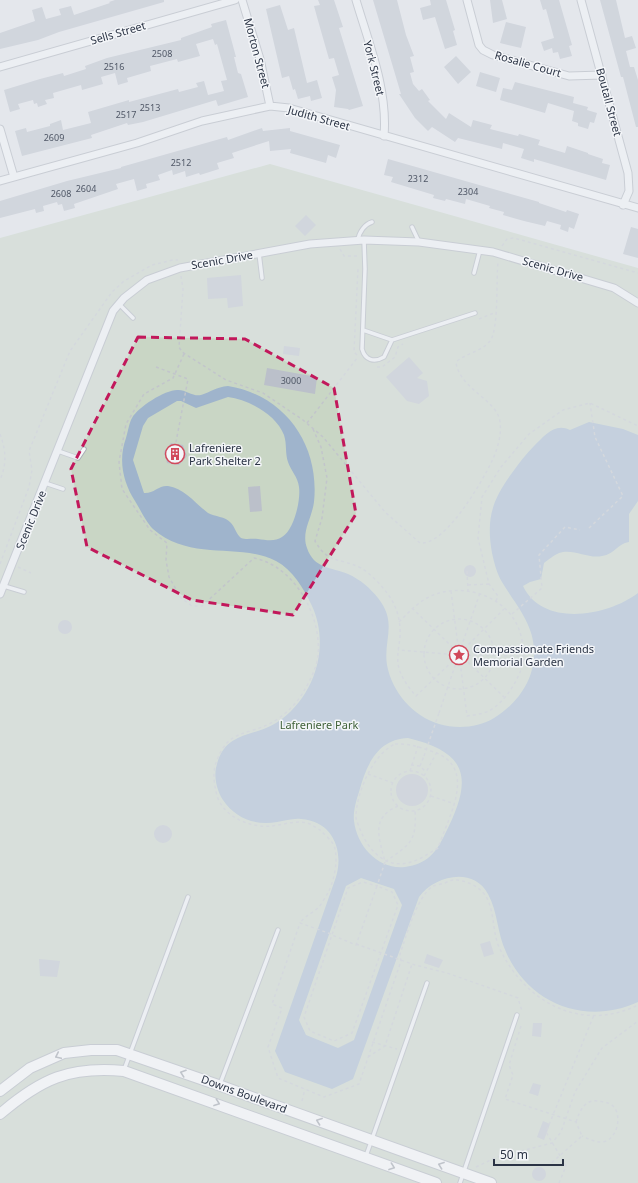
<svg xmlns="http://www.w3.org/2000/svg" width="638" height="1183" font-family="'Noto Sans',sans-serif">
<rect width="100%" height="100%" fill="#e4e7ec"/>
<path fill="#c9d6c5" d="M270 164 638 268V1183H0V238Z"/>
<path fill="#9fb4cc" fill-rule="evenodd" d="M228 386C285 395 320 445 314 502 312 518 301 532 307 548 314 569 331 567 348 574 361 580 370 588 378 598 398 623 383 640 387 665 392 692 413 716 439 724 456 729 478 728 494 718 517 704 535 680 534 651 534 624 515 604 502 582 497 574 494 562 492 553 486 519 492 500 512 473 519 463 526 454 534 446 544 436 555 422 570 430L589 422 623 429 638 435V501L629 514V542C617 544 615 554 602 556 588 559 573 548 559 553 554 555 548 560 544 563L541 579 530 582 523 586C543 628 608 616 638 593V1002C586 1026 529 1004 506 952 497 933 498 912 488 894 473 866 434 876 419 897L353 1079 332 1089 285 1072 275 1051 336 877C344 851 333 821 301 819 293 818 285 821 277 822 255 826 235 818 223 800 217 791 214 778 216 768 224 731 251 738 276 723 314 699 331 647 312 606 304 589 293 570 276 561 238 542 191 562 153 529 146 522 140 509 135 501 123 482 118 460 126 438 128 432 129 423 132 418 138 407 165 390 177 390 185 389 193 397 201 395 211 392 216 387 228 386ZM228 397C249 400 276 414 284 435 287 444 285 453 288 462 291 471 298 477 299 487 301 500 294 530 282 537 275 542 266 540 258 539 252 538 247 540 241 538 236 534 235 527 231 523 225 516 215 517 208 513 196 504 184 488 168 486 159 485 153 494 144 493L133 460 143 426 148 418 177 401H181L196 408ZM408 738C471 753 472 781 445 834 436 853 427 864 405 867 379 870 357 847 354 821 353 812 356 801 359 792 366 766 377 739 408 738ZM361 878 394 889 402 905 354 1040 338 1048 306 1035 299 1020 346 886Z"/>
<path fill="#bbc0ca" d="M115 0H164V2L59 32 38 40 0 49V33L35 21 32 10 42 7 46 19 61 15 59 9 71 6 74 15 110 3 109 2Z
M318 0H334L343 27 339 28 363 106 349 110 348 109 334 107 336 90 332 77 339 75 334 58 329 59 317 17 314 6 320 5Z
M373 0H397L406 35 414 56 410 57 414 72 410 73 413 84 419 91 422 89 430 100 428 101 446 119 449 113 471 127 473 120 492 125 490 129 518 136 519 134 540 140 538 145 565 153 567 146 588 153V154L603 159 602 163 610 165 606 180 534 159V162L521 158 524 149 503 143 502 149 458 138 455 142 432 127 428 131 415 118 399 94H401Z
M430 0H446L455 30 453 31 457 45 445 49 435 17 423 20 420 8 431 5Z
M490 0H502L507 19 493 23Z
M540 0H559L572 45 569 46 572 56 560 59 558 52 553 53 552 48 544 51 541 42 554 38 546 9 543 10Z
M600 0H616L625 38 632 36 636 48 626 51 630 67H634L638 80V127H636L623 77H621Z
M280 5 288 30 294 28 307 83 317 80 322 98 311 101 310 96 298 99 295 89 293 90 289 76 282 78 266 9Z
M226 20 236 57H234L238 73 241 74 248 97 218 106 216 100 143 122 128 125 127 123 91 135 92 138 22 156 15 131 26 128 27 132 50 126V124L61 120 63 130 91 123 88 112 129 100V102L178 89 179 92 198 87 196 83 204 81 208 95 224 91 221 81 227 80 217 44 215 45 213 39 196 44 200 56 178 62 177 59 150 66 151 71 127 78 128 82 118 85 115 73 101 77 103 84 82 90 81 85 53 93 54 98 45 100 47 104 38 107 37 103 34 104 33 100 18 104 20 109 10 112 4 90 40 79 63 73 64 76 86 69 85 66 107 58 181 40V38L212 27 211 24Z
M506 22 526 27 521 48 500 43Z
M456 56 471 72 458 84 444 67Z
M480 72 500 78 496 92 476 86Z
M515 82 574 97 573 103 588 107 587 110 597 113 594 123 590 122 588 129 578 126V123L572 121 574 111 548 103 545 113 500 100 503 88 512 90Z
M262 128 263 131 290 128V131L340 145 336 158 328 155 326 163 290 153 291 149 270 151 269 141 232 153 234 158 217 163 219 169 200 175 199 173 186 177 185 171 173 175 172 170 158 175 160 180 146 184 147 188 137 191 134 179 116 184 118 189 74 204 75 208 64 211 62 204 58 205 57 202 43 206 44 211 36 213 35 209 0 218V201L67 181 121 168V167L227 137 228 140Z
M388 159 539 202V203L566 212 567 210 579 214 574 229 569 227 568 232 560 229 561 225 547 221 545 226 524 221 503 215 504 212 489 208 490 206 466 199 465 204 446 199 445 201 433 198 434 195 391 182 393 177 384 175Z
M306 215 316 225 305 236 295 226Z
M631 227 638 229V258L623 254Z
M241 275 243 306 228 308 227 298 208 299 207 278Z
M284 346 300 348 299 356 283 354Z
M409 357 423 373 417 378 427 381 429 396 419 404 407 401 386 377Z
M267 368 317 377 315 394 264 385Z
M171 443 183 445 187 456 179 465 167 463 164 452Z
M260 486 262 511 250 512 248 487Z
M464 571a6 6 0 1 1 12 0a6 6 0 1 1-12 0Z
M58 627a7 7 0 1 1 14 0a7 7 0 1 1-14 0Z
M396 790a16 16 0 1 1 32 0a16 16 0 1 1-32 0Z
M154 834a9 9 0 1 1 18 0a9 9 0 1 1-18 0Z
M490 941 494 954 484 957 480 944Z
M427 954 443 960 439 968 424 963Z
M39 959 60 961 57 977 40 976Z
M533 1023H542L541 1037 532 1036Z
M533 1083 541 1085 538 1096 529 1093Z
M543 1121 550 1124 544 1140 537 1137Z
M532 1174a7 7 0 1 1 14 0a7 7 0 1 1-14 0Z"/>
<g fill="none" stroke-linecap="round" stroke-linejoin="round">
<defs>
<path id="lane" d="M412 227 419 242
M358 240C359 232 365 224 372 222
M364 240 365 269 362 349C365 360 374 363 384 357L392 340 475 313
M259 253 262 278
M474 273 480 250
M119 304 133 318
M363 330 392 340
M58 451 78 458 84 449
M45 483 63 489
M4 586 24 592
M124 1070 188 897
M220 1084 278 930
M366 1156 427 983
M460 1183 517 1015"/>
<path id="street" d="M242 0 260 59 270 106
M356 0C369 44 388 90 384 136
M467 0 479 45 483 50 493 55 569 76 602 75
M581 0 628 173 629 191 623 205
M0 67 235 0
M0 129 14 177
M0 181 137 143 202 121 270 106 289 108 638 208
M0 594 113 311 124 298 147 280 180 268 310 244 364 240 419 242 493 252 614 288 638 303"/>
<path id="secondary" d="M0 1091 30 1068 64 1053 91 1050H117L224 1087 491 1183
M0 1114C41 1079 69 1066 124 1071L436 1183"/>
</defs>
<use href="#lane" stroke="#a9aeb7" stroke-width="5.5"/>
<use href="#street" stroke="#a9aeb7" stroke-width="9"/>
<use href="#secondary" stroke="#a9aeb7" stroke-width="12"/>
<path stroke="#c2c5cb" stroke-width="1.5" stroke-dasharray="3 3" stroke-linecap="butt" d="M502 246 507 239 514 238 638 273
M340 249 344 256H358
M181 276 183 289 179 347 182 352 226 380 263 393 303 420 323 437 385 512 420 543C445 546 482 482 492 461 497 450 502 435 500 422 498 400 459 389 456 362 466 353 481 352 490 341 499 329 496 280 498 262
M479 319 494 313
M184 354 173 378 144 394 126 424 119 462 122 489 150 530 167 543 166 560 169 577 181 598 192 606H202L254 558C294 566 322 615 318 656 317 666 310 681 305 689 298 703 284 716 271 723 246 736 229 729 217 760 212 772 214 783 217 796 224 817 250 828 271 826 283 825 295 820 307 823 312 824 316 828 320 830 325 835 334 842 335 849 338 862 334 881 328 893 325 897 322 904 318 908 311 914 305 916 300 923
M357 355 354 352 358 268
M156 367 188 379 176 442
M377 367H382L395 357 398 347 403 344
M307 423 358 357
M313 429 321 447 327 478 322 518 315 541C329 565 339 557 361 568 371 574 380 584 387 593 397 606 401 621 400 637 399 646 397 655 398 664 400 676 408 687 416 696L459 655 398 650
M0 434C6 450 7 464 0 480
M589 528 623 496 595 437 590 403
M0 564 29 487 32 470 29 451 70 351 112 292 124 281 152 265 173 260H178
M18 567 31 573
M467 571 468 591
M468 585 489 584
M451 591 467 716C474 715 482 714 489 711 507 701 521 676 525 656L459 655
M496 601 498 596 489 584 478 538 482 497 501 467 529 434 563 410 590 403 638 426
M412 608 504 697
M512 614 542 588 539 555 565 527 580 530
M424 654a35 35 0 1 1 70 0a35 35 0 1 1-70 0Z
M399 622C408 613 416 604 427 598 456 582 498 592 515 621 521 630 523 645 525 656
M459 653 480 593
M460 653 504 609
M439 713 458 657
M395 744C411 744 416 746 431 751 480 766 448 817 438 848 429 853 420 860 411 862 386 870 368 850 360 829 359 826 356 821 356 817 356 793 373 754 395 744Z
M411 765 420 766 426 772
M420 766 424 756
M410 771 418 746
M391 791a20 20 0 1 1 40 0a20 20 0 1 1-40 0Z
M368 774 393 783
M424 776 437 752
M431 796 455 804
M398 806C370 818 379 837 385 862 410 844 417 842 415 810
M385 862 377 886 363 882 348 888 304 1017 310 1031 334 1041 352 1033 398 905 392 892 377 886 356 945 332 935 331 934 300 923 272 1004 282 1008 268 1047 278 1078 324 1097 359 1084 401 961 400 954C406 937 417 896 433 886 436 885 441 884 445 883 451 880 455 879 462 881 471 883 479 887 485 895 495 910 492 931 499 947 524 1002 581 1033 638 1005
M356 944 415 965 447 973 518 998 522 1011
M521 1026 509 1065 513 1075 505 1099 576 1122 582 1136 548 1166
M372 1042 397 1049
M368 1057 385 1046 412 964
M302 1101 305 1089
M576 1122C580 1110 585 1099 598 1101 603 1102 609 1102 613 1106 622 1115 618 1136 606 1141 598 1144 589 1139 582 1136
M476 1167 497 1157 552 1143 561 1132 575 1092 602 1048 638 1021
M559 1183 566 1166 546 1132 594 1015"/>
<use href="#lane" stroke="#f7f8fa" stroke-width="3.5"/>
<use href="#street" stroke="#f7f8fa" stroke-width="7"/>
<use href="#secondary" stroke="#fff" stroke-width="10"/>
<path stroke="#c2c5cb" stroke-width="1.5" stroke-dasharray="3 3" stroke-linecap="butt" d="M424 756 439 713"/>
</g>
<defs><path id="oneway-chevron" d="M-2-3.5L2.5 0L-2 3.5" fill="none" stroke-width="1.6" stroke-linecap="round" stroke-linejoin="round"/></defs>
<g stroke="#959aa2">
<use href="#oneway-chevron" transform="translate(58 1056) rotate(155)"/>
<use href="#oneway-chevron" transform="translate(183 1073) rotate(-161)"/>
<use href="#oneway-chevron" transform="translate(217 1103) rotate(20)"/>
<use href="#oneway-chevron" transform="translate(319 1121) rotate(-160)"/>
<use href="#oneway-chevron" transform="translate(441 1165) rotate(-160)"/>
<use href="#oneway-chevron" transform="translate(392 1167) rotate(20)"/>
</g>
<path d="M0 0H638V1183H0ZM138 337 245 339 334 388 356 514 293 615 192 600 87 547 71 469Z" fill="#e4e7ec" fill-opacity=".55" fill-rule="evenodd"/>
<path fill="none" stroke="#c2185b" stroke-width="3" stroke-dasharray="8 5" stroke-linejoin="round" d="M138 337 245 339 334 388 356 514 293 615 192 600 87 547 71 469Z"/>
<defs>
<symbol id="building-ring" viewBox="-11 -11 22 22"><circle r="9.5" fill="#f4f6f9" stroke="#d1495b" stroke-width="1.5"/><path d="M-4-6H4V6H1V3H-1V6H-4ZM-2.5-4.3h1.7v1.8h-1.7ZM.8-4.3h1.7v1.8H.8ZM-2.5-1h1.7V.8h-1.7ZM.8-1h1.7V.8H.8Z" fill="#d1495b"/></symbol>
<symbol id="sight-ring" viewBox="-11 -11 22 22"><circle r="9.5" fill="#f4f6f9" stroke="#d1495b" stroke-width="1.5"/><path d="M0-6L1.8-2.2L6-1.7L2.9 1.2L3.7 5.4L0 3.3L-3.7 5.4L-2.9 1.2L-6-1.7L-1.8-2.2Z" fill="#d1495b"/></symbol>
</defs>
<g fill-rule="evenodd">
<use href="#building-ring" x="164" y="443" width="22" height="22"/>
<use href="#sight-ring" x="448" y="644" width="22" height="22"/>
</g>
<g text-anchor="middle" stroke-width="3" stroke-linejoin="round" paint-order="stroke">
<g font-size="9" fill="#4f5766">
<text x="162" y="57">2508</text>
<text x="114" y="70">2516</text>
<text x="150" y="111">2513</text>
<text x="126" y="118">2517</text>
<text x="54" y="141">2609</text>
<text x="181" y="166">2512</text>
<text x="418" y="182">2312</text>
<text x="86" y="192">2604</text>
<text x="468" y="195">2304</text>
<text x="61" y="197">2608</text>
<text x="291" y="384">3000</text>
</g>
<g font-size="11" fill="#2b3445" stroke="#f4f6f9">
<text transform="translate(118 33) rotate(-16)" y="4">Sells Street</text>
<text transform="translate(257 53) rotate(75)" y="4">Morton Street</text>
<text transform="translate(528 64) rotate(16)" y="4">Rosalie Court</text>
<text transform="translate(374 68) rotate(76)" y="4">York Street</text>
<text transform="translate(609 102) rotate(75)" y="4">Boutall Street</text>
<text transform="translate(319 118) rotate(16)" y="4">Judith Street</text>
<text transform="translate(222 260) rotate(-10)" y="4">Scenic Drive</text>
<text transform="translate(553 269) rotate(16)" y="4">Scenic Drive</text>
<text transform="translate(31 520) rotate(-68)" y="4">Scenic Drive</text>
<text transform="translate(244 1094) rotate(20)" y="4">Downs Boulevard</text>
</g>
<g font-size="11" fill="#2b3445" stroke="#f4f6f9" text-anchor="start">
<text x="189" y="452">Lafreniere<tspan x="189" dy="13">Park Shelter 2</tspan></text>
<text x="473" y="653">Compassionate Friends<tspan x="473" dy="13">Memorial Garden</tspan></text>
</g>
<g font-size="11" fill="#3f6138" stroke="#f4f6f9">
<text x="319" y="729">Lafreniere Park</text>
</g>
</g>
<path d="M494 1159v6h69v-6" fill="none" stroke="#2b3445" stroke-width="2"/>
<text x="500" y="1159" font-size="12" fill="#2b3445" stroke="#f4f6f9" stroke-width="3" paint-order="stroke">50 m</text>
</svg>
